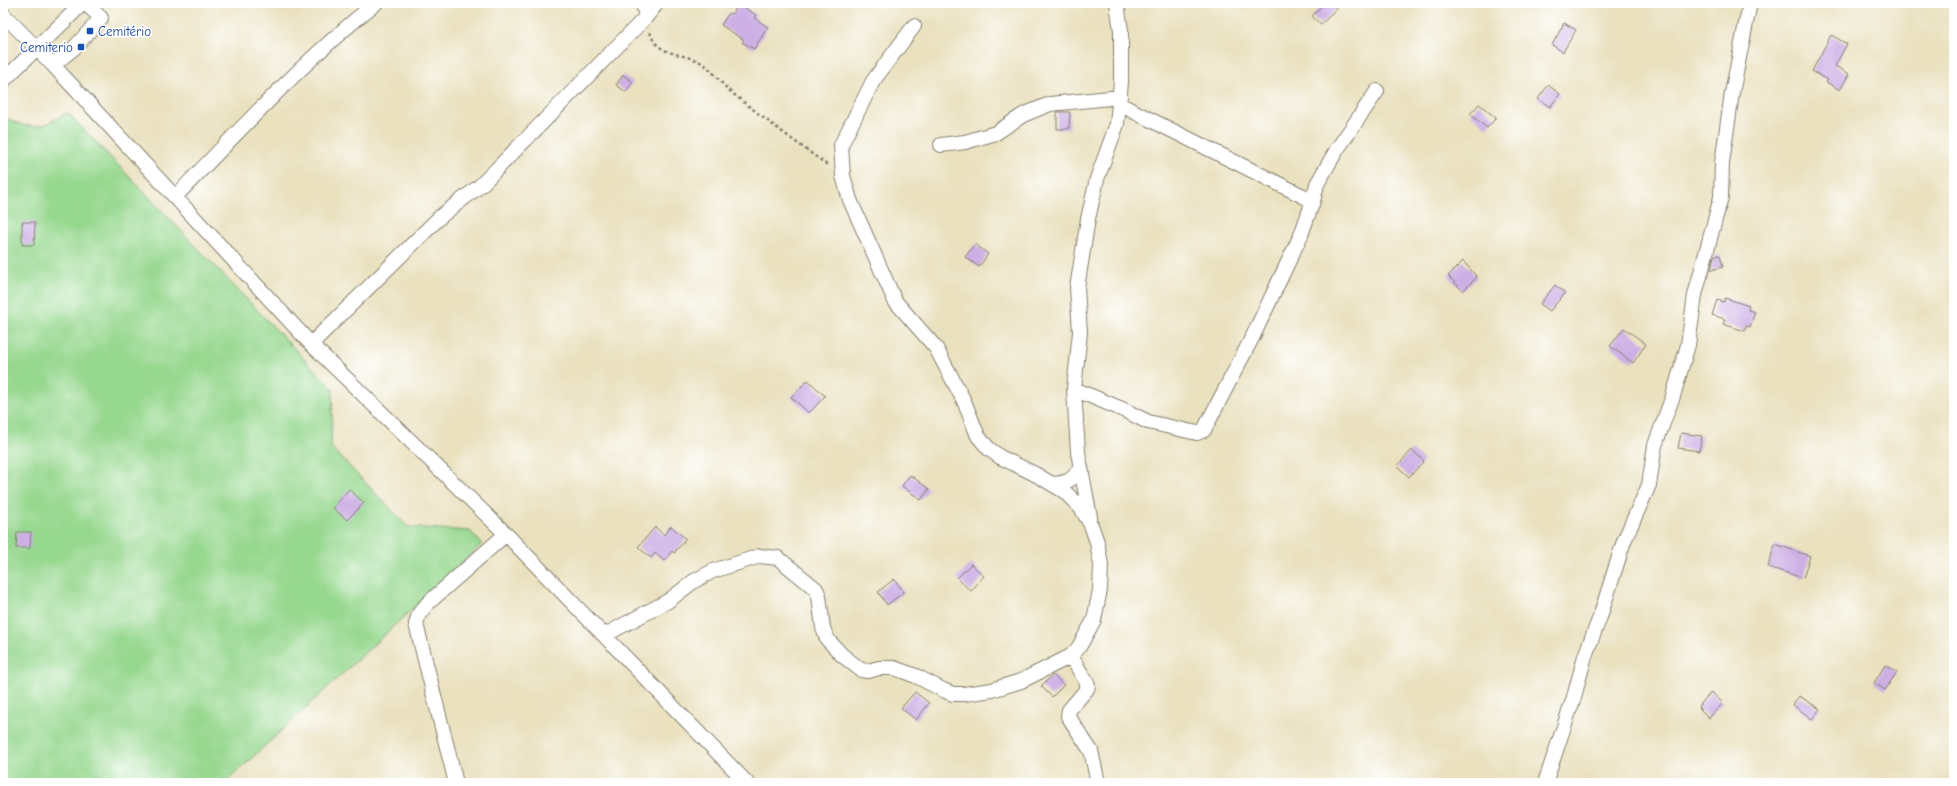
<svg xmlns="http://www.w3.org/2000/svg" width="1957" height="786" font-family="'Comic Neue',sans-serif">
<rect width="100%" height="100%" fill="#fff"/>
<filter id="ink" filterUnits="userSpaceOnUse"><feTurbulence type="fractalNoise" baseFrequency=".025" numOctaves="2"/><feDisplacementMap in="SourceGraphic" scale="8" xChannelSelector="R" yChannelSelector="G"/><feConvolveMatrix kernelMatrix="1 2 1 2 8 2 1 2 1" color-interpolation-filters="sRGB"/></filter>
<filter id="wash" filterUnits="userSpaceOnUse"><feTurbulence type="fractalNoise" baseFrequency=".012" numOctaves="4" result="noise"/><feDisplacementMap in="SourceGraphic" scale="16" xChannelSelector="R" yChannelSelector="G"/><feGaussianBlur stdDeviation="0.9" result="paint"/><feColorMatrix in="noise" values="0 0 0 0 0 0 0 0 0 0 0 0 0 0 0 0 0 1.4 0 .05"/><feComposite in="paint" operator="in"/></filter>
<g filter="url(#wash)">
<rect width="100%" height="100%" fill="#eae1bf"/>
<path fill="#97d88f" stroke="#5a7a56" d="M67 112 333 389 331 447 408 527 470 531 482 544 225 783H3V115C7 119 12 121 17 123 37 131 51 123 67 112Z"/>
<g id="blocks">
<path fill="#cdafe5" d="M1324 3H1341L1321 25 1312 16Z
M739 4 756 15 754 18 768 27 754 49 742 42 744 40 721 25 729 13 732 14Z
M1564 23 1576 30 1563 52 1552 45Z
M1831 35 1847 44 1835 66 1849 74 1840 90 1826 82 1828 80 1812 71Z
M623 75 633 82 626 92 616 85Z
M1548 85 1560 94 1550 107 1538 99Z
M1479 104 1496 118 1487 128 1470 114Z
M1057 112H1070L1069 129H1057Z
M22 222H35L34 245H22Z
M975 244 988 254 979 267 965 257Z
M1720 255 1723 267 1711 270 1714 256Z
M1463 261 1477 277 1463 291 1448 276Z
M1555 285 1565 293 1550 311 1540 304Z
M1725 298 1749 306 1748 310 1755 312 1750 327 1746 326 1745 331 1723 324 1725 319 1712 315 1717 300 1724 302Z
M1624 328 1646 344 1633 363 1610 346Z
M808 380 825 396 809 413 791 397Z
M1681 433 1702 436 1699 451 1678 448Z
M1412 450 1424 461 1409 477 1397 466Z
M910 475 929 489 921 500 902 486Z
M349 489 364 503 347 520 333 508Z
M671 526 686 539 674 553 672 551 664 561 655 553 651 558 638 547 655 527 664 535Z
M17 532H31L30 548H16Z
M1775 544 1810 556 1803 578 1768 567Z
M971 564 984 576 971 591 957 578Z
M894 579 904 592 887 605 878 592Z
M1885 665 1897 672 1885 690 1874 683Z
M1053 675 1064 685 1052 697 1041 686Z
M915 692 929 703 916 720 901 708Z
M1711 692 1723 703 1709 718 1698 707Z
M1799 696 1820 709 1812 719 1793 705Z"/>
</g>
</g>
<g filter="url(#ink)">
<use href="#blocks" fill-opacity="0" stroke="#837e6e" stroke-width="1"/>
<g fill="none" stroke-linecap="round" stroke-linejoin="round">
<defs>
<path id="minor" d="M3 14 53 65 311 344 506 534 747 783
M646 17 657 3
M53 65 74 48 101 18 85 3
M3 81 83 3
M1119 104 1313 201
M941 145 965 142 996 133 1023 115 1050 104 1120 97
M175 197C240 130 303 61 376 3
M311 344 441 216 481 185 646 17 643 3
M1074 389 1124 410 1148 422 1197 433 1204 430 1253 336 1301 235 1313 201 1317 184 1336 151 1377 91
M1053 484C1067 483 1074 480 1080 467
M1090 517 1078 452 1074 389 1080 332 1077 288 1088 219 1097 179 1117 124 1121 82V31L1117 3
M605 635 668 601 694 581 713 571 760 556 778 558 816 589 819 596 823 628 827 639 842 655 861 670 868 671 879 668H894L916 676 943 690 953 694H964L992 690 1021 681 1071 656 1079 647 1094 620 1100 590 1101 565 1097 542 1091 525 1081 508 1064 491 1035 474 1000 457 989 449 978 436 964 401 936 348 895 301 850 200 843 176 841 145 873 81 914 26
M1071 656 1088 685 1087 689 1069 710 1068 716 1091 751 1098 783
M456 783 416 624 419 614 428 603 506 534
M1545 783 1574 697 1585 656 1600 617 1624 541 1649 485 1655 445 1673 396 1688 345 1695 295 1721 197 1722 163 1732 93 1750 3"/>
</defs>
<use href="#minor" stroke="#837e6e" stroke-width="16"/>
<path stroke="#837e6e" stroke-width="2.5" stroke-dasharray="3 3" stroke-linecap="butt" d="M650 32C657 57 683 52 702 63 713 70 721 84 732 93 764 118 796 143 829 166"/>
<use href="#minor" stroke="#fff" stroke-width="14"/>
</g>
</g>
<g fill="#1a4fb4" stroke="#fff" stroke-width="1.5">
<rect x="86" y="27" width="8" height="8" rx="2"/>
<rect x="77" y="43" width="8" height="8" rx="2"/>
</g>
<g text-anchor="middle" stroke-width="3.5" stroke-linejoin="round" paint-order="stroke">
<g font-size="13" fill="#164399" stroke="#fff" text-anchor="start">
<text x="98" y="36">Cemitério</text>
<text x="73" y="52" text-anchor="end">Cemiterio</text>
</g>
</g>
<rect width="1957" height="786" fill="none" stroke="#fff" stroke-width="16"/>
</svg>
